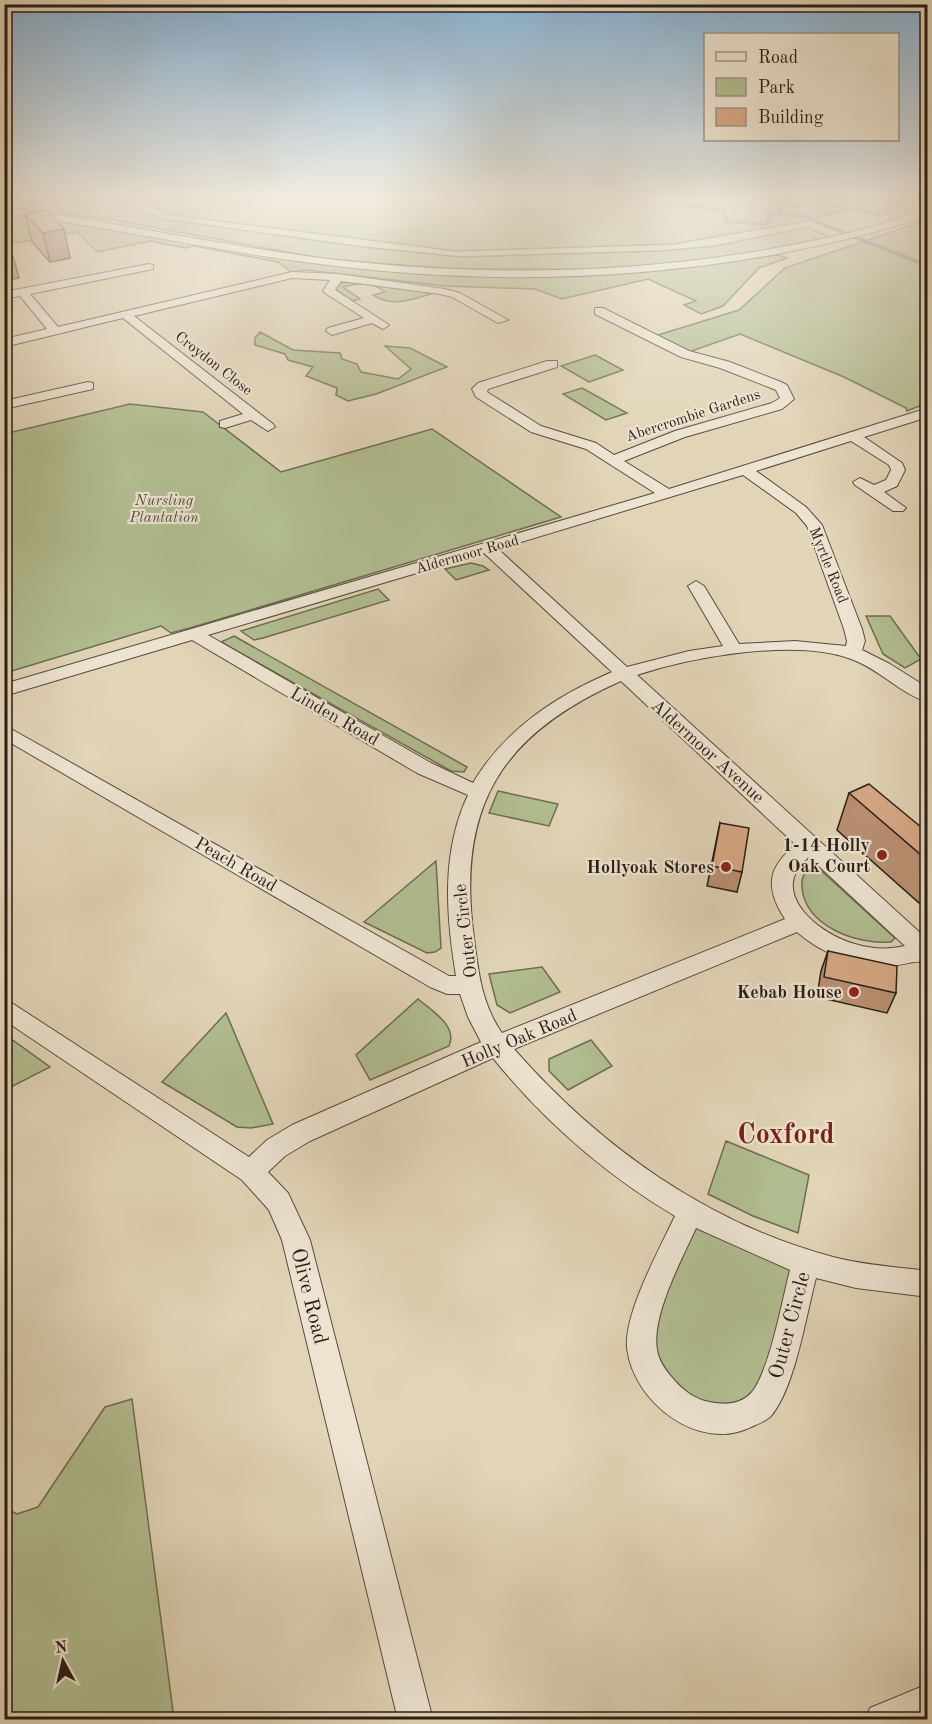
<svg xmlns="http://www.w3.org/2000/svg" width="932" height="1724" font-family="'Old Standard TT',serif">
<rect width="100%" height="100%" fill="#e1d4b7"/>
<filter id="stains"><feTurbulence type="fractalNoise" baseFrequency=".00333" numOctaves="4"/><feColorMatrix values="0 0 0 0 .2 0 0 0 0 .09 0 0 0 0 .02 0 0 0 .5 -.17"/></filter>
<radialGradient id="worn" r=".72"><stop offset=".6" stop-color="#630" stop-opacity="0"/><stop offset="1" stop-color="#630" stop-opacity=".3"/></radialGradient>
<path fill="#b1bd90" stroke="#6c6d52" stroke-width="1.5" d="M5 197H74L130 207 168 220 363 247 461 257 662 251 716 246 808 227 829 237 731 257 606 269H453L325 259 113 220 5 207Z
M107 197H709L741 200 777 197H926L881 216 854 208 801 222 673 244 456 251 212 220 170 214 141 203Z
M5 214 31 216 317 263 471 275 681 268 778 255 787 258 759 268 723 306 701 314 684 305 696 301 648 279 562 299 535 289 445 286 306 270 291 272 278 262 194 246 185 248 151 241 97 252 77 232 5 245 4 219H14L5 217Z
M927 220V403L907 411 906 408 844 377 740 334 689 352 655 336 739 310 785 268Z
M352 282 437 292C415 298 394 309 373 295L385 292C371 281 359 283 343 287L360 299 352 301 335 289 342 283Z
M260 332 293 350 340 353 342 359 357 364 361 372 398 379 411 369 385 346 410 348 447 367 376 394 348 401 336 395 337 388 306 376 313 367 288 360 285 354 255 345V338Z
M595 355 623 370 589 382 561 366Z
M582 388 627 413 606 420 563 394Z
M130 404 203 412 281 472 432 429 561 517 190 628 171 633 161 626 5 673 4 434Z
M471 563 483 566 489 570 456 580 445 569Z
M378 589 389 600 263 638 254 640 241 631Z
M866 616H890L921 659 905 668 883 654Z
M234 636 467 767 464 772 451 771 221 642Z
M498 791 558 804 549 826 489 813Z
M436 861 441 948 435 952 427 953 364 922Z
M815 865 895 938 891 942C858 945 806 927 802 888 801 876 805 870 815 865Z
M542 967 560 992 510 1013 497 1005 489 974Z
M418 999C432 1011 458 1026 449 1046L370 1080 356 1055Z
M226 1013 273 1124 251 1128 237 1127 162 1082Z
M5 1036H7L50 1067 5 1090Z
M591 1040 612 1066 568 1090 549 1071V1059Z
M726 1141 809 1175 798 1233 753 1216 708 1194Z
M691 1209 806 1262 773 1386 711 1417 642 1348Z
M132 1399 174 1719H5V1508L17 1514 38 1507 105 1407Z"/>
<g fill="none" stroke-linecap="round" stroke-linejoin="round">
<path stroke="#6d7879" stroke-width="4" d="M614 197H653
M674 197 677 204 724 211 726 221 765 224 771 217 769 214 773 212 802 216 928 266
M828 206 904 197
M782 212 779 204 800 207"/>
<defs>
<path id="minor" d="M4 207C110 221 214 244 320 258 500 280 684 274 860 230 883 224 905 215 928 208V215C881 233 831 243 782 253 630 282 474 284 320 264 214 251 110 227 4 213Z
M149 264 153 265V269L30 294 58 327 292 272 338 274 445 289 460 293 508 320 498 323 452 297 440 294 341 281 335 290 389 325 383 329 372 323 332 335 326 331 328 328 364 318 325 293 323 291 330 280 292 278 134 316 273 424 275 427 268 431 251 420 225 428 220 427V421L243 414 123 318 4 347V339L47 329 20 296 4 299V292Z
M595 308H603L689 351 730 362 781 382 787 385 794 399 782 409 685 437 624 461 669 489 928 408V417L864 437 902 463 905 470 897 486 884 492 906 508 903 511H893L855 485 853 482 860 478 874 485 886 480 891 470 889 465 851 441 756 471 806 507 822 525 862 629 865 641 862 650 890 664 928 688V702C902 695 878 668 851 659 796 638 692 657 637 675L928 940V963C916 959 904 965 891 966 858 968 822 954 797 932L514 1049C599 1146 708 1224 833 1257 864 1265 896 1267 928 1271V1297L856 1288 816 1278C806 1315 795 1388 771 1416 766 1421 758 1424 751 1427 699 1453 633 1402 627 1348 624 1313 660 1248 675 1216 605 1174 544 1121 493 1058L310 1141 285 1156 268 1172 288 1193 310 1240 433 1720H398L282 1240 269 1210 242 1180 4 1020V998L249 1157 267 1140 292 1125 481 1042 468 1017 460 994H447L430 987 4 739V725L449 976H456C446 915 441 852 468 795L417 773 192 640 4 696V684L655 493 586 449 531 432 476 397 472 389 478 383 547 361H557V367L488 389 487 392 541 426 596 443 614 455 675 431 772 403 780 398 776 390 771 388 720 368 681 357 595 314ZM743 475 796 513 807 526 844 629 847 641 846 646 795 641 739 644 704 586 696 581 688 586 723 646 689 651 627 667 498 549ZM484 553 612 672C556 696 505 729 473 783L431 763 208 635ZM621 681 796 845C767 867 765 888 785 919L502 1033C482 1005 478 971 474 938 456 807 501 734 621 681ZM809 857 905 946C888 950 871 949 855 944 818 934 766 891 809 857ZM696 1228 790 1270C782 1301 770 1369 752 1392 741 1405 725 1405 710 1402 696 1400 684 1391 675 1381 667 1372 659 1362 657 1350 651 1316 682 1259 696 1228Z
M88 382 93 383V389L4 409V401Z
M928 1684V1719L865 1720 870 1708Z"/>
</defs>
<use href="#minor" stroke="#564b3e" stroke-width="2"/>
<use href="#minor" fill="#ece3d0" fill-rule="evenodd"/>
</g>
<path fill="#b99173" stroke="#281d15" stroke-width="1.5" d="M25 214 70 258 50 262 32 242Z
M849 793 927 832V910L837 830Z
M927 799V811L924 808Z
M720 823 742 872 737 892 707 886Z
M828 951 896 993 887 1013 817 997 821 971Z"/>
<path fill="#96765e" stroke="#281d15" stroke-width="1.5" d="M64 229 70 258 50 262 43 233Z
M11 249 19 278 4 281V250Z"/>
<path fill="#d7a986" stroke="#281d15" stroke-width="1.5" d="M47 210 64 229 43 233 25 214Z
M4 241 11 249 4 250Z
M869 784 927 832V860L849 793Z
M720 823 749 828 742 872 712 866Z
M828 951 897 966 896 993 824 977Z"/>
<linearGradient id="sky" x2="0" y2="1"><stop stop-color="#89b4d6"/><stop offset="0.45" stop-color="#f2ecdf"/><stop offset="1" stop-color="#f2ecdf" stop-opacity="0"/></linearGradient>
<rect width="932" height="438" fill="url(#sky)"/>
<g fill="#8f2418" stroke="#ece3d0" stroke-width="2">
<circle cx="882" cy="855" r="6"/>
<circle cx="726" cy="867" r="6"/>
<circle cx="854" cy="992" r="6"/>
</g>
<g text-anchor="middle" stroke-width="4.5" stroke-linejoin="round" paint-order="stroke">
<g font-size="15" fill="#281d15" stroke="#ece3d0">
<text transform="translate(214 363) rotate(38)" y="5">Croydon Close</text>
<text transform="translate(693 415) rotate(-18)" y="5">Abercrombie Gardens</text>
<text transform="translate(467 554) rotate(-16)" y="5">Aldermoor Road</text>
<text transform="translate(829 565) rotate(68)" y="5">Myrtle Road</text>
</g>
<g font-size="15" font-style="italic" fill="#514d3a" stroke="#ece3d0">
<text x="164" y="505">Nursling<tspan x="164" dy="17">Plantation</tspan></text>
</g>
<g font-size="18" fill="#281d15" stroke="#ece3d0">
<text transform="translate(335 716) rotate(30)" y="6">Linden Road</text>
<text transform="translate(708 751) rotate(42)" y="6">Aldermoor Avenue</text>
<text transform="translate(236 864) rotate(30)" y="6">Peach Road</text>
<text transform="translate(465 931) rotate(-97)" y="6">Outer Circle</text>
<text transform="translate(519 1038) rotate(-23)" y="6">Holly Oak Road</text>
</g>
<g font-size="18" font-weight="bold" fill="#281d15" stroke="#ece3d0" text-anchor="end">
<text x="870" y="851">1-14 Holly<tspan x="870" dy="21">Oak Court</tspan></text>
<text x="714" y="873">Hollyoak Stores</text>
<text x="842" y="998">Kebab House</text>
</g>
<g font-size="21" fill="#281d15" stroke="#ece3d0">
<text transform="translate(310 1296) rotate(76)" y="7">Olive Road</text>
<text transform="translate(789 1325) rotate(-75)" y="7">Outer Circle</text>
</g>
<g font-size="28" font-weight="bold" fill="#7a1f14" stroke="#ece3d0">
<text x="786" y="1143">Coxford</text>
</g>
</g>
<rect width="932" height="1724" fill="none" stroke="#e1d4b7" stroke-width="24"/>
<rect x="6" y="6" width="920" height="1712" fill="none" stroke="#281d15" stroke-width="3"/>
<rect x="12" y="12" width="908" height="1700" fill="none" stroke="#281d15" stroke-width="1.5"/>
<rect x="704" y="33" width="195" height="108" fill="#ece3d0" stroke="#9e9485" stroke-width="1.5"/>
<rect x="716" y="52" width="30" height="9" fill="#ece3d0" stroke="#9e9485" stroke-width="1.5"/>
<text x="758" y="63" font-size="18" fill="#281d15">Road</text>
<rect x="716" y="78" width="30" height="18" fill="#b1bd90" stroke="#9e9485" stroke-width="1.5"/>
<text x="758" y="93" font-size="18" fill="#281d15">Park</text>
<rect x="716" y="108" width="30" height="18" fill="#d7a986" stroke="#9e9485" stroke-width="1.5"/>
<text x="758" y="123" font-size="18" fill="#281d15">Building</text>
<g transform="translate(63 1661) rotate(352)" stroke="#ece3d0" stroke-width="4.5" paint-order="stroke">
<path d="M0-4.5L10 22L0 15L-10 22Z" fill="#281d15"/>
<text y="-9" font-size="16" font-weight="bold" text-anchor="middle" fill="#281d15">N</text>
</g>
<rect width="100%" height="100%" filter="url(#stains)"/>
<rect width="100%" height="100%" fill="url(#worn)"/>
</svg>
